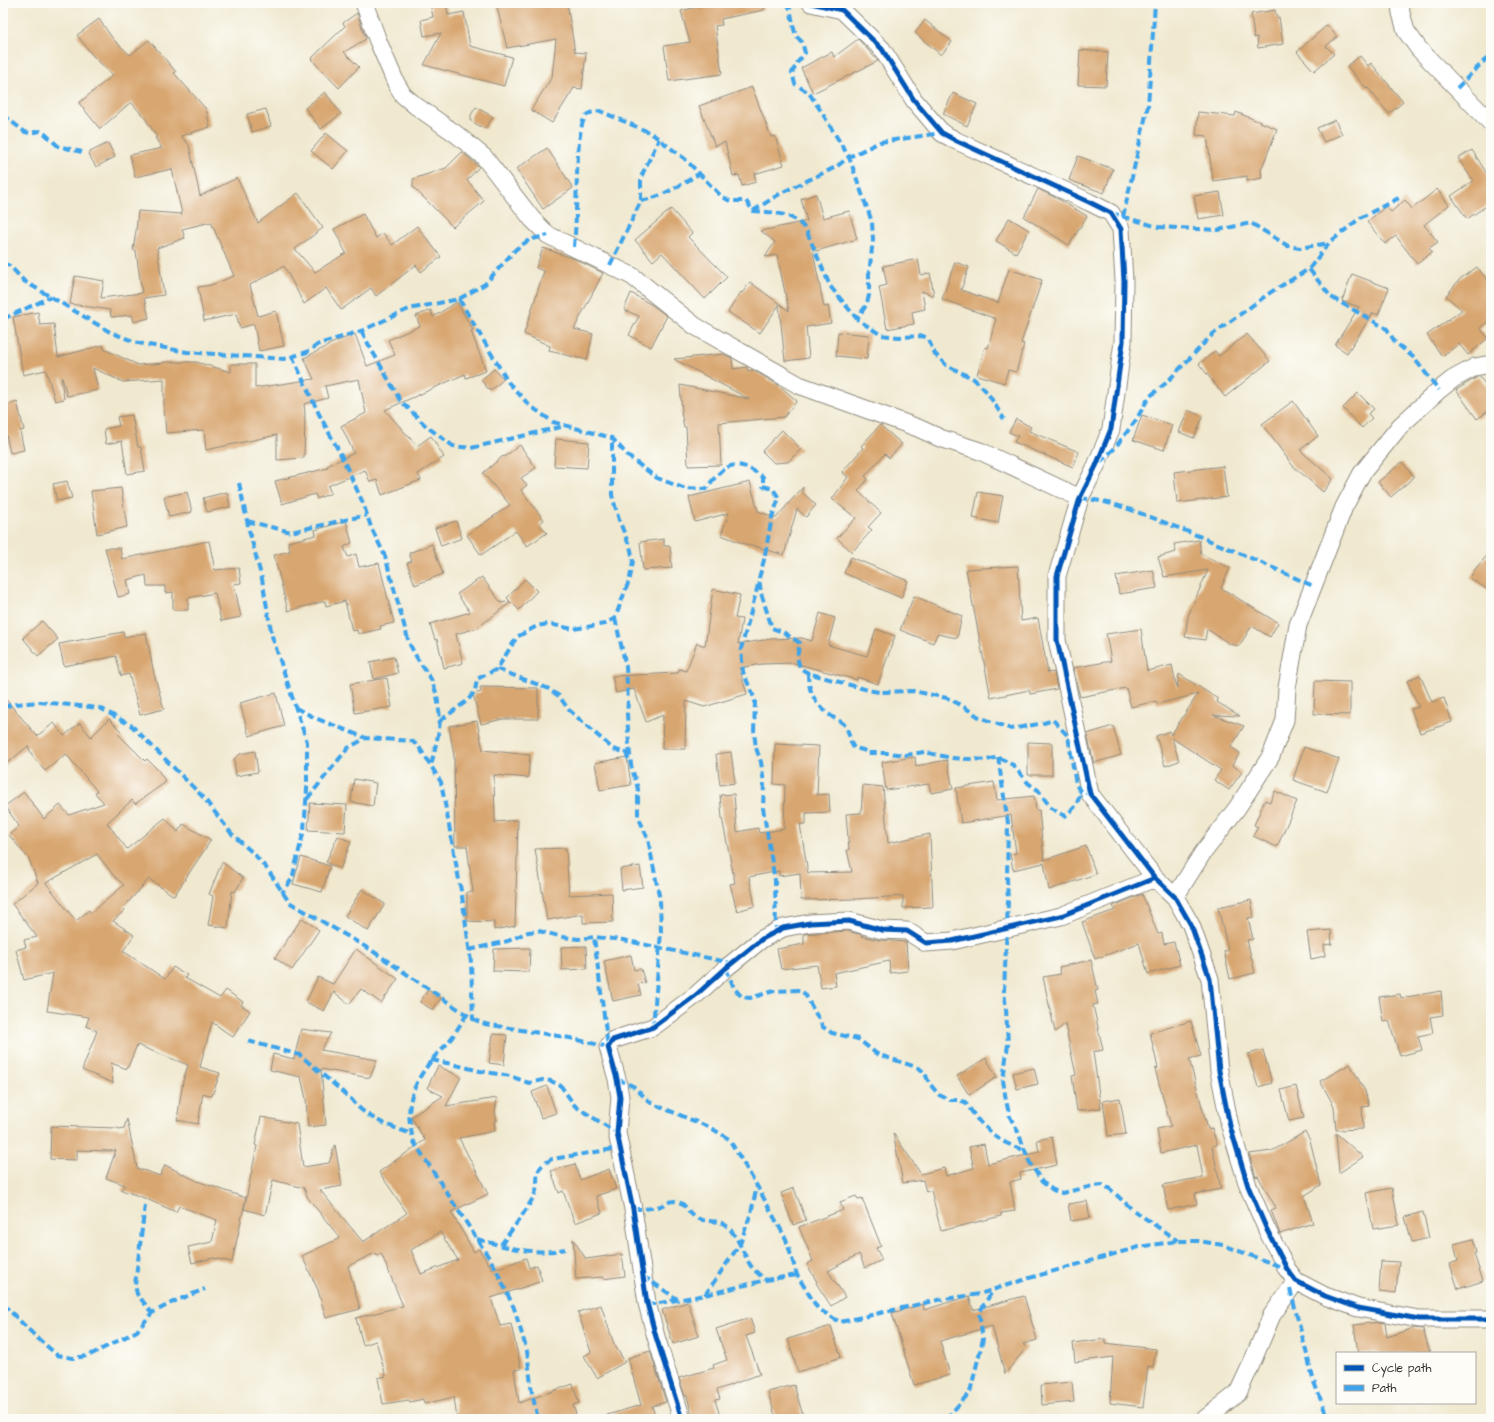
<svg xmlns="http://www.w3.org/2000/svg" width="1494" height="1422" font-family="'Architects Daughter',sans-serif">
<rect width="100%" height="100%" fill="#fdfcf7"/>
<filter id="ink" filterUnits="userSpaceOnUse"><feTurbulence type="fractalNoise" baseFrequency=".025" numOctaves="2"/><feDisplacementMap in="SourceGraphic" scale="8" xChannelSelector="R" yChannelSelector="G"/><feConvolveMatrix kernelMatrix="1 2 1 2 8 2 1 2 1" color-interpolation-filters="sRGB"/></filter>
<filter id="wash" filterUnits="userSpaceOnUse"><feTurbulence type="fractalNoise" baseFrequency=".012" numOctaves="4" result="noise"/><feDisplacementMap in="SourceGraphic" scale="16" xChannelSelector="R" yChannelSelector="G"/><feGaussianBlur stdDeviation="0.9" result="paint"/><feColorMatrix in="noise" values="0 0 0 0 0 0 0 0 0 0 0 0 0 0 0 0 0 1.4 0 .05"/><feComposite in="paint" operator="in"/></filter>
<g filter="url(#wash)">
<rect width="100%" height="100%" fill="#f0e9d0"/>
<g id="blocks">
<path fill="#d8a66f" fill-rule="evenodd" d="M430 3H446L448 15 464 12 470 46 512 57 504 86 424 65 441 33 424 36 421 20 433 17Z
M496 3H567L575 52 586 53 582 89 574 88 552 123 531 110 552 77 556 39 507 48Z
M712 3H764V10L721 19 722 25 715 26 722 74 669 81 664 46 690 42 681 11Z
M1275 10 1277 18 1279 17 1283 44 1258 48 1257 37 1254 38 1251 14Z
M357 13 366 39 344 52 359 67 339 88 311 59 345 26 343 23Z
M99 19 113 39 130 55 149 40 176 72 174 73 206 109 210 127 181 136 189 145 200 196 237 178 258 223 298 193 323 228 295 249 315 272 346 253 334 229 363 214 376 238 383 233 392 245 417 226 441 257 421 272 416 265 376 296 371 288 341 310 326 288 304 304 284 266 250 285 258 316 276 311 284 346 259 351 254 324 240 328 236 314 204 321 198 287 211 285 234 276 211 222 182 229 185 238 157 248 164 295 144 298 149 318 134 322 132 315 111 317 110 310 70 304 75 276 104 281 101 298 142 293 136 251 133 250 136 231 138 211 182 214 172 169 135 177 130 155 162 148 155 138 157 137 145 118 131 102 100 129 79 103 113 75 94 57 77 35Z
M925 20 952 42 941 55 915 33Z
M1327 25 1337 37 1326 46 1334 54 1314 71 1297 52Z
M858 39 878 61 813 93 801 68 832 52 834 57Z
M1080 50 1108 52 1106 86 1078 85Z
M1360 56 1368 66 1371 63 1403 102 1389 114 1368 88 1367 89 1347 66Z
M752 87 771 137 775 136 784 165 754 174 756 182 742 186 739 175 733 176 725 142 715 146 699 106Z
M325 92 341 114 321 129 305 108Z
M953 93 977 104 967 126 943 114Z
M476 107 493 117 485 129 471 121V115Z
M266 109 271 126 252 132 247 114Z
M1198 112 1235 116 1236 112 1277 129 1261 170 1262 178 1247 181V176L1213 181 1207 136 1196 135Z
M1335 120 1342 134 1324 142 1317 128Z
M326 133 348 151 333 169 311 151Z
M108 143 115 157 96 167 88 153Z
M547 148 573 188 543 209 516 169Z
M1472 150 1491 180V203L1467 219 1451 196 1473 181 1458 158Z
M462 152 479 167 467 180 484 201 453 227 413 187V179L446 168Z
M1078 156 1113 169 1104 193 1069 180Z
M1038 189 1060 200 1087 216 1069 245 1024 217Z
M1437 189 1449 205 1424 225 1438 242 1429 248 1432 252 1417 264 1396 236 1385 244 1367 222 1386 206 1391 212 1405 200 1412 209Z
M1220 192 1224 215 1198 219 1194 196Z
M816 194 823 218 849 211 857 239 813 252 824 307 828 306 831 323 806 327 809 358 785 361 779 305 760 333 728 312 741 292 742 293 750 282 789 311 777 255 765 257 775 242 761 231 807 221 801 199Z
M671 209 692 233 688 237 727 277 705 299 662 253 653 261 635 240Z
M1009 218 1029 230 1016 253 996 241Z
M543 248 575 259 603 273 574 329 593 334 587 360 549 351 550 346 524 334 544 271 536 268Z
M918 259 921 275 930 273 934 296 922 291 925 309 912 312 914 324 887 329 879 287 887 285 883 266Z
M955 262 969 267 961 290 998 303 1009 269 1042 280 1021 343 1024 344 1016 372 1008 370 1004 383 977 375 985 347 988 348 996 319 942 299Z
M1477 267 1491 285V319L1480 328 1488 338 1468 355 1459 344 1442 356 1427 335 1462 310 1446 296 1460 279Z
M1352 274 1389 288 1378 315 1373 313 1347 353 1335 345 1359 307 1342 301Z
M631 293 652 305 667 316 651 347 629 335 639 316 624 310Z
M457 302 473 330 471 331 486 371 466 378 465 374 385 410 417 446 431 436 444 457 418 474 421 480 382 495 377 480 370 482 365 470 328 486 331 493 317 499 315 494 282 504 275 481 328 468 327 466 354 453 341 426 366 413 359 379 325 386 328 398 304 404 305 413 304 458 277 460V435L206 450 204 430 166 433 164 409V379L123 382 93 368 98 390 67 396 62 377 61 378 64 399 55 401 46 370 23 375 13 317 38 312 40 325 54 324 58 357 103 345 104 349 138 365 164 363V362H196L231 372V364H255V388L314 379 304 358 328 346V345L355 334 367 366 395 355 388 340 420 326 416 316 431 310 433 317Z
M838 332 869 335 867 359 836 356Z
M1247 334 1270 361 1225 397 1199 364 1215 351 1219 356Z
M724 354 732 358 733 369 747 367 748 371 753 370 780 386 797 401 784 417 719 423 721 465 688 466 686 427H684L681 412 682 411 680 385 749 399 674 359Z
M494 369 504 379 490 391 481 380Z
M1479 376 1491 392V409L1477 419 1456 390Z
M1358 393 1374 409 1368 414 1372 418 1362 428 1343 408Z
M1293 401 1318 436 1300 450 1333 479 1323 492 1293 466 1262 424Z
M17 402 24 430 20 431 24 450 10 453 6 434 3 435V406Z
M1188 410 1203 417 1194 438 1179 432Z
M132 415 138 447H141L145 471 127 474 122 441 106 444 104 429 119 426 117 417Z
M1142 415 1172 425 1164 450 1133 440Z
M1016 419 1031 427 1029 431 1079 452 1073 467 1014 442 1018 436 1009 432Z
M880 425 902 444 889 458 885 454 865 476 868 479 858 491 881 513 868 527 872 530 852 552 837 538 856 518 832 499 848 477 842 472 863 448 861 446Z
M782 430 801 449 788 462 774 463 762 451Z
M556 439 589 442 587 468 554 466Z
M520 445 536 468 521 478 527 485 521 490 544 520 539 524 547 533 527 546 516 531 481 555 467 535 510 505 483 473 503 456 504 457Z
M1402 462 1414 477 1391 497 1378 482Z
M1223 466 1227 497 1177 503 1174 472Z
M67 481 72 498 57 501 53 484Z
M750 482 758 511 776 518 803 487 802 492 816 505 806 517 797 509 784 555 751 545 750 546 721 535 729 513 695 522 689 497Z
M121 488 127 527 97 534 91 491Z
M187 492 192 512 169 517 164 497Z
M227 492 230 507 207 512 203 498Z
M978 492 1003 496 998 523 973 518Z
M346 521 352 543 344 547 348 557 356 554 359 567 379 563 394 623 380 626 381 629 358 634 357 630 352 631 345 601 326 606 325 601 288 611 274 555 290 551 288 542 316 535 315 530Z
M456 521 462 538 441 546 435 528Z
M664 539V546H670L672 568 643 570 640 542Z
M1199 540 1201 554 1230 568 1221 588 1278 623 1270 637 1252 626 1239 646 1230 644 1207 629 1205 640 1185 637 1188 616 1208 570 1164 577 1158 557 1176 552 1174 544Z
M209 541 215 570 239 568 241 583 234 584 241 617 221 621 215 593 188 598V610H173V592L165 593V586H147L146 575 127 580 130 594 118 597 105 548H120L122 559Z
M432 544 443 574 415 585 407 563 412 561 409 553Z
M1491 551V592L1470 578 1476 568Z
M851 557 908 581 901 598 844 573Z
M1018 566 1021 621 1038 618 1048 673 1054 672 1057 689 1030 694 1029 690 991 698 966 569Z
M1153 570 1157 588 1119 594 1116 576Z
M482 577 501 603 510 601 507 598 525 579 537 591 519 610 511 602 477 628 456 634 463 663 444 668 437 639 435 640 430 624 470 612 457 594Z
M713 589 740 595 735 618 742 619 738 644 771 639 802 638 812 641 820 613 835 618 828 645 867 656 876 629 895 636 878 684 857 677V680L794 663 762 664 739 668 747 694 704 707 686 701 685 749H662L663 715 646 722 634 689 616 693 612 676 678 673 679 669 686 671 697 643 705 646Z
M914 596 962 616 957 638 937 634 933 643 900 630Z
M42 621 58 639 38 656 23 638Z
M1141 629 1147 671 1172 665 1177 689 1179 674 1218 699 1217 702 1240 716 1213 715 1244 726 1231 747 1240 753 1232 765 1242 772 1229 790 1214 780 1221 770 1172 738 1179 761 1165 766 1156 736 1170 731 1171 735 1198 694 1157 704 1156 701 1131 707 1126 688 1080 697 1073 668 1111 661 1106 634Z
M123 632 124 637 146 633 154 674 164 709 140 715 129 674 121 676 116 656 79 664V663L64 666 59 644Z
M394 657 398 673 374 679 370 662Z
M1420 675 1432 702 1444 698 1452 722 1420 733 1411 709 1419 707 1407 681Z
M387 678 392 707 355 713 350 684Z
M1315 681 1350 682V715L1314 714Z
M480 687 538 688V719H503L481 724 473 694 481 692Z
M276 693 284 726 249 736 240 703Z
M3 696 37 736 54 723 64 736 80 723 91 737 109 719 121 731 118 734 145 761 147 759 158 770 166 782 135 804 132 800 107 823 127 849 165 818 178 832 183 824 211 840 174 896 149 879 123 908 125 910 113 921 134 935 123 951 165 979 173 967 187 975 185 978 220 998 226 990 243 1002 241 1005 250 1011 233 1037 212 1022 200 1067 220 1073 212 1096 203 1093 198 1124 177 1120 183 1081 188 1065 137 1045 127 1069 111 1063 113 1083 82 1070 97 1031 86 1026 89 1017 47 1011 53 973 24 980 16 950 26 947 24 940 37 937 12 904 38 883 29 859 9 835 19 826 5 806 24 792 44 819 60 805 69 815 104 803 95 793 97 791 66 754 45 771 33 757 28 746 3 767ZM97 854 114 876 124 885 91 913 89 910 76 921 46 883Z
M477 721 483 750 530 755 528 778 494 775 495 822 518 820 515 926 494 930V922L467 921V892H473L467 846H455L454 756 449 726Z
M1113 726 1121 755 1094 763 1087 734Z
M1028 742 1052 743V775H1028Z
M775 744 819 746 817 795 829 794 830 812 806 813V824H800L808 873 852 872 847 850H849L846 814 861 813 863 785 883 787 888 843 930 834 933 907 903 908V896L857 899 801 900 800 873 779 876V871L749 877 755 906 737 911 730 884 735 883 722 818 720 795 734 794 737 832 758 828 759 833 784 829 785 785 774 784Z
M1304 747 1339 759 1327 792 1293 780Z
M255 751 258 772 236 776 234 759 240 754Z
M731 752 735 783 720 785 716 754Z
M627 757 631 785 600 790 595 763Z
M915 757 916 766 947 760 953 789 931 793 929 784 886 790 882 762Z
M354 779 376 783 373 806 351 802Z
M994 782 997 800 1034 796 1036 810H1039L1044 860 1086 846 1096 874 1049 890 1044 863 1013 870 1010 854 1016 853 1011 815 961 823 956 788Z
M1275 791 1297 801 1277 847 1253 836 1258 827 1254 825 1265 800 1270 802Z
M310 803 347 805 345 832 308 830Z
M338 836 351 842 340 869 326 862Z
M566 848 569 895 612 893 613 922 583 923V914L547 920 535 849Z
M301 857 330 866 322 892 293 884Z
M222 862 243 878 235 892 232 891 228 928 208 925 213 896 209 894Z
M640 866 643 887 622 890 620 869Z
M362 889 385 904 368 931 345 916Z
M1142 894 1158 934 1162 933 1164 944 1174 942 1180 965 1148 974 1139 943 1095 959 1082 922 1115 910 1113 906Z
M1251 900 1254 917 1248 918 1253 939 1247 940 1255 973 1230 979 1224 951 1228 950 1218 907Z
M302 918 319 930 292 970 275 958Z
M1331 930 1332 944 1324 945 1325 956 1311 959 1307 932Z
M848 931 862 935V936L879 940 906 942 908 971 890 973 889 961 834 973 836 986 821 988 817 965 781 969 777 949 804 944V934Z
M586 946 587 969 562 970 561 947Z
M530 948 529 972 493 971 494 949Z
M356 949 398 979 381 1003 361 989 349 1004 334 992 324 1011 306 1002 318 977 333 984Z
M631 955 634 970 641 969 645 983 638 984 641 995 613 1001 604 961Z
M1091 960 1098 990 1095 991 1098 1004 1093 1005 1103 1050 1093 1052 1101 1108 1077 1111 1072 1076 1076 1075 1065 1024 1055 1032 1043 977 1061 974 1059 967Z
M428 990 441 998 433 1010 420 1002Z
M1441 991 1443 1015 1430 1017 1433 1033 1418 1036 1422 1050 1400 1056 1389 1021 1383 1022 1379 997 1400 994 1401 998Z
M1191 1021 1201 1056 1189 1059 1208 1129 1212 1128 1217 1145 1212 1146 1221 1189 1195 1194 1197 1204 1168 1210 1163 1185 1203 1177 1197 1145 1161 1153 1157 1129 1171 1126 1155 1069 1158 1068 1150 1033Z
M301 1029 331 1033 321 1050 377 1060 370 1078 321 1069 326 1125 308 1127 306 1099 301 1077 270 1070 273 1054 294 1059Z
M493 1034 507 1035 504 1065 489 1063Z
M1263 1050 1272 1083 1258 1087 1248 1054Z
M986 1058 997 1077 969 1095 957 1076Z
M1350 1064 1365 1091 1369 1106 1362 1107 1363 1129 1336 1130 1334 1106 1320 1081Z
M438 1066 461 1077 446 1106 497 1098 495 1112 497 1121H494L495 1131 459 1138 488 1194 451 1212 474 1252 479 1249 493 1270 526 1258 529 1268 537 1265 542 1281 491 1298 500 1326 511 1324 521 1369 514 1370 519 1403 573 1384 579 1403 573 1405 576 1414 561 1419H457L454 1397 424 1404 423 1399 410 1402 409 1400 383 1404 378 1378 386 1376 376 1341 363 1345 356 1318 403 1306 381 1253 377 1256 375 1253 348 1266 360 1309 326 1318 318 1290 302 1256 340 1238 308 1198 304 1188 273 1180 265 1215 244 1209 257 1146 255 1145 261 1117 297 1124 303 1167 329 1163 335 1145 342 1186 320 1190 363 1242 407 1213 379 1172 425 1140 411 1117 443 1096 427 1088ZM440 1232 458 1260 421 1274 411 1250Z
M1034 1068 1038 1084 1017 1089 1013 1073Z
M547 1086 556 1113 541 1118 532 1092Z
M1296 1086 1304 1118 1289 1121 1281 1090Z
M1120 1098 1126 1134 1108 1136 1103 1101Z
M127 1119 137 1168 160 1176 165 1165 197 1181 246 1198 232 1262 213 1258 192 1263 188 1247 212 1242 217 1220 179 1206 176 1212 142 1197 121 1190 125 1185 106 1178 116 1150 110 1151 77 1150V1160L50 1159 51 1126 118 1128 119 1129 124 1128Z
M1305 1132 1310 1140 1321 1185 1304 1196 1313 1223 1280 1234 1271 1210 1276 1208 1258 1176 1256 1177 1249 1154 1272 1151Z
M893 1133 921 1174 944 1168 946 1176 974 1168 969 1147 984 1144 988 1164 1039 1152 1037 1140 1052 1137 1057 1165 1020 1173 1021 1179 1010 1182 1015 1211 1001 1213V1216L941 1231 931 1190 926 1192 923 1180 903 1183Z
M1336 1133 1363 1157 1339 1173Z
M575 1164 580 1180 609 1169 616 1189 596 1196 602 1213 575 1223 563 1191 559 1193 551 1171Z
M794 1188 806 1220 793 1225 781 1193Z
M1392 1188 1399 1225 1373 1229 1366 1193Z
M856 1196 858 1199 862 1198 881 1246 876 1248 882 1260 865 1268 859 1254 828 1271 845 1297 831 1306 816 1283 817 1282 807 1264 813 1261 799 1227 843 1210 840 1202Z
M1087 1201 1090 1218 1071 1221 1068 1204Z
M1423 1212 1429 1238 1412 1242 1405 1217Z
M573 1239 586 1259 622 1254 625 1276 603 1279V1277L576 1279Z
M1473 1239 1476 1253 1474 1254 1483 1281 1458 1289 1450 1264 1458 1261 1454 1244Z
M1381 1261 1399 1262 1396 1293 1379 1291Z
M969 1296 973 1310 1024 1296 1037 1340 1023 1344 1026 1348 1005 1374 992 1326 940 1341 950 1375 914 1385 892 1313 923 1304 924 1310Z
M688 1302 699 1336 673 1344 662 1310Z
M601 1305 614 1344 625 1362 597 1378 584 1356 591 1352 578 1312Z
M750 1318 755 1333 746 1336 760 1374 717 1390 720 1399 715 1400 721 1419H693L687 1396H685L679 1378 714 1368 713 1365 727 1360 716 1329Z
M1379 1322 1385 1323 1387 1337 1414 1328 1423 1329 1430 1353H1358L1354 1325Z
M831 1326 841 1357 798 1372 788 1339Z
M1105 1339V1343L1156 1349 1153 1367 1148 1366 1143 1407 1110 1403 1113 1357 1075 1362 1073 1343Z
M650 1351 666 1402 652 1406 656 1419H608L607 1415 641 1405 628 1358Z
M1072 1382 1074 1402 1042 1405 1041 1385Z
M794 1385 804 1419H776L768 1392Z"/>
</g>
</g>
<g filter="url(#ink)">
<use href="#blocks" fill-opacity="0" stroke="#8e8a7e" stroke-width="1"/>
<g fill="none" stroke-linecap="round" stroke-linejoin="round">
<defs>
<path id="minor" d="M364 3 378 41 396 83 403 95 416 106 456 134 484 157 532 219 548 235 632 276 695 326 799 385 918 428 940 438 980 451 1080 498
M811 3 842 10 882 49 914 100 942 133 957 141 1089 202 1111 213 1121 229 1124 281 1123 342 1111 429 1096 466 1080 498 1057 576V640L1090 794 1155 878 1175 897 1191 925 1210 979 1219 1071 1230 1126 1248 1186 1267 1230 1287 1269 1296 1281 1325 1296 1358 1308 1419 1319H1491
M1400 3 1401 13 1406 31 1419 49 1491 123
M1175 897 1202 854 1237 808 1271 756 1285 720 1287 688 1298 625 1344 507 1362 473 1400 426 1439 390 1453 379 1475 367 1491 364
M682 1419 656 1337 647 1303 633 1209 617 1133 620 1097 617 1079 608 1047 613 1040 653 1027 696 995 726 968 762 939 783 928 810 923 849 921 882 930 907 931 926 943 952 941 1061 916 1155 878
M1205 1419 1238 1393 1250 1367 1272 1315 1296 1281"/>
</defs>
<use href="#minor" stroke="#8e8a7e" stroke-width="19"/>
<use href="#minor" stroke="#fff" stroke-width="17"/>
<path stroke="#3ea3eb" stroke-width="4" stroke-dasharray="8 4" stroke-linecap="butt" d="M786 3 790 8 794 29 796 36 802 42 805 53 797 63 792 73 795 84 809 93 819 108 849 157 872 222 873 240 869 274V295L867 304 857 319
M1457 88 1484 61 1491 56
M3 115 25 132 31 133 40 131 44 133 58 146 82 152
M641 201C664 196 681 185 700 173
M753 211 781 193 836 167 849 157 880 142 942 133
M1111 213 1158 227 1218 230 1251 223 1288 246 1300 248 1329 243
M1123 217 1148 106 1155 3
M574 247C575 234 576 222 576 210 577 194 576 126 586 116 589 112 595 112 600 111L651 133 685 159 721 196 730 201H746L753 211C773 212 796 213 807 232L830 286 857 319 881 335 899 337 923 336 928 339 935 354 946 365 974 379 987 392 1004 419
M3 263 10 266 24 281 110 332 138 343 187 352 284 359 307 352 319 344 361 331 409 309 459 299 485 284 516 249 529 240 548 235
M610 265 641 201V177L659 139
M1309 269 1331 297 1387 329 1395 342 1413 357 1439 390
M459 299 508 382 529 405 553 422 612 438 629 457 657 478 683 488 706 489C725 463 735 457 763 477V486L773 489 779 498 772 517 764 560 759 578 761 593 772 628 783 632 800 643 797 657 800 668 808 673 868 690 879 692 913 691 947 698 961 705 979 717 1011 729 1044 723 1053 720 1068 736 1076 785 1081 792 1090 794
M3 319 51 297
M361 331 400 400 426 426 453 446 471 448 565 426
M292 356 319 414 341 455 363 503 371 527 385 556 409 643 417 658 431 679 437 695 440 718 439 731 431 766
M1100 462 1114 449 1136 420 1149 397 1166 383 1213 334 1271 292 1309 269 1329 243 1360 218 1399 198
M239 483 249 530 262 579 272 636 307 742V789L304 830 292 879 282 893
M1080 498C1113 501 1145 515 1176 527 1222 545 1267 565 1313 586
M247 521 291 532 367 515
M758 585 741 649 743 672 753 695 755 701 754 732 756 748 761 762 764 783 763 808 775 881 776 932
M615 618 626 667 628 701 627 714 629 745 631 765 638 789V816L648 839 660 900 661 932 653 1027
M497 669 547 688 559 696 569 710 613 749 626 753 629 760
M808 673C808 694 817 706 834 718 838 720 844 723 846 727 850 734 849 741 854 748L863 750 868 753H889L906 755 924 752 952 758 987 760 998 757 1013 765 1028 783 1038 790 1051 808 1065 816 1076 806 1081 792
M3 707 15 704 40 702 100 708 132 726 203 797 231 833 255 855 268 870 289 902 371 950 473 1019 485 1024 570 1038 608 1047 594 937
M296 708 315 718 366 738 412 741 419 747 441 782 462 896 471 962 473 1019
M440 721 468 700 475 691 477 679 497 669 517 637 537 626 549 624 573 629 605 624 615 618 630 578 633 561 631 550 619 520 612 495V438
M998 757 1008 823 1007 879 1008 902 1004 991 1006 1009 1008 1044 1003 1080 1006 1101 1010 1117 1018 1132 1029 1161 1042 1182 1053 1190 1062 1193 1093 1186 1103 1185 1110 1189 1133 1210 1178 1241
M307 799 348 748 366 738
M469 950 508 941 528 932 539 931 563 937 578 939 594 937 623 940 732 963
M726 968 734 988 742 997 750 998 774 991 800 990 805 994 823 1027 832 1033 858 1039 877 1054 919 1068 925 1073 929 1083 939 1095 950 1100H958L965 1102 977 1119 995 1136 1006 1143 1025 1151
M467 1014C461 1023 456 1032 450 1040 444 1048 436 1054 431 1061 410 1088 404 1109 414 1142L495 1267 514 1308 527 1351 532 1393 538 1419
M248 1041 300 1055 352 1100C366 1119 391 1126 411 1134
M431 1060 452 1064 480 1071 510 1076 529 1083 543 1080 551 1081 561 1086 575 1106 617 1133
M617 1079 633 1086 651 1103 711 1128 729 1139 757 1186 786 1239 797 1275 818 1309 840 1322 938 1300 980 1294 1026 1279 1139 1247 1178 1241H1199L1223 1245 1287 1269
M145 1205 135 1285 137 1294 152 1313
M633 1209C641 1209 649 1209 657 1207 663 1206 668 1201 674 1201 686 1202 687 1212 695 1217 705 1223 714 1220 722 1223 734 1228 743 1252 749 1263 753 1270 760 1275 766 1280
M477 1239C507 1247 533 1256 565 1249
M501 1245C512 1229 525 1213 534 1196 542 1179 529 1171 552 1159L620 1148
M643 1276 677 1299
M1290 1289 1314 1382 1328 1419
M705 1295 740 1244 751 1213 757 1186
M647 1303 654 1304 705 1295 766 1280 797 1275
M3 1304 33 1334 57 1355 72 1358 88 1356 137 1331 152 1313 173 1302 205 1289
M946 1419 970 1392 983 1339 979 1313 993 1290"/>
<defs>
<path id="cycleway" d="M811 3 842 10 882 49 914 100 942 133 957 141 1089 202 1111 213 1121 229 1124 281 1123 342 1111 429 1096 466 1080 498 1057 576V640L1090 794 1155 878 1175 897 1191 925 1210 979 1219 1071 1230 1126 1248 1186 1267 1230 1287 1269 1296 1281 1325 1296 1358 1308 1419 1319H1491
M682 1419 656 1337 647 1303 633 1209 617 1133 620 1097 617 1079 608 1047 613 1040 653 1027 696 995 726 968 762 939 783 928 810 923 849 921 882 930 907 931 926 943 952 941 1061 916 1155 878"/>
</defs>
<use href="#cycleway" stroke="#fdfcf7" stroke-width="8"/>
<use href="#cycleway" stroke="#0057b8" stroke-width="5"/>
</g>
</g>
<rect width="1494" height="1422" fill="none" stroke="#fdfcf7" stroke-width="16"/>
<rect x="1336" y="1352" width="140" height="52" fill="#fdfcf7" stroke="#a9a8a5"/>
<rect x="1344" y="1365" width="20" height="6" fill="#0057b8" stroke="#a9a8a5"/>
<text x="1372" y="1372" font-size="12" fill="#2b2b2b">Cycle path</text>
<rect x="1344" y="1385" width="20" height="6" fill="#3ea3eb" stroke="#a9a8a5"/>
<text x="1372" y="1392" font-size="12" fill="#2b2b2b">Path</text>
</svg>
